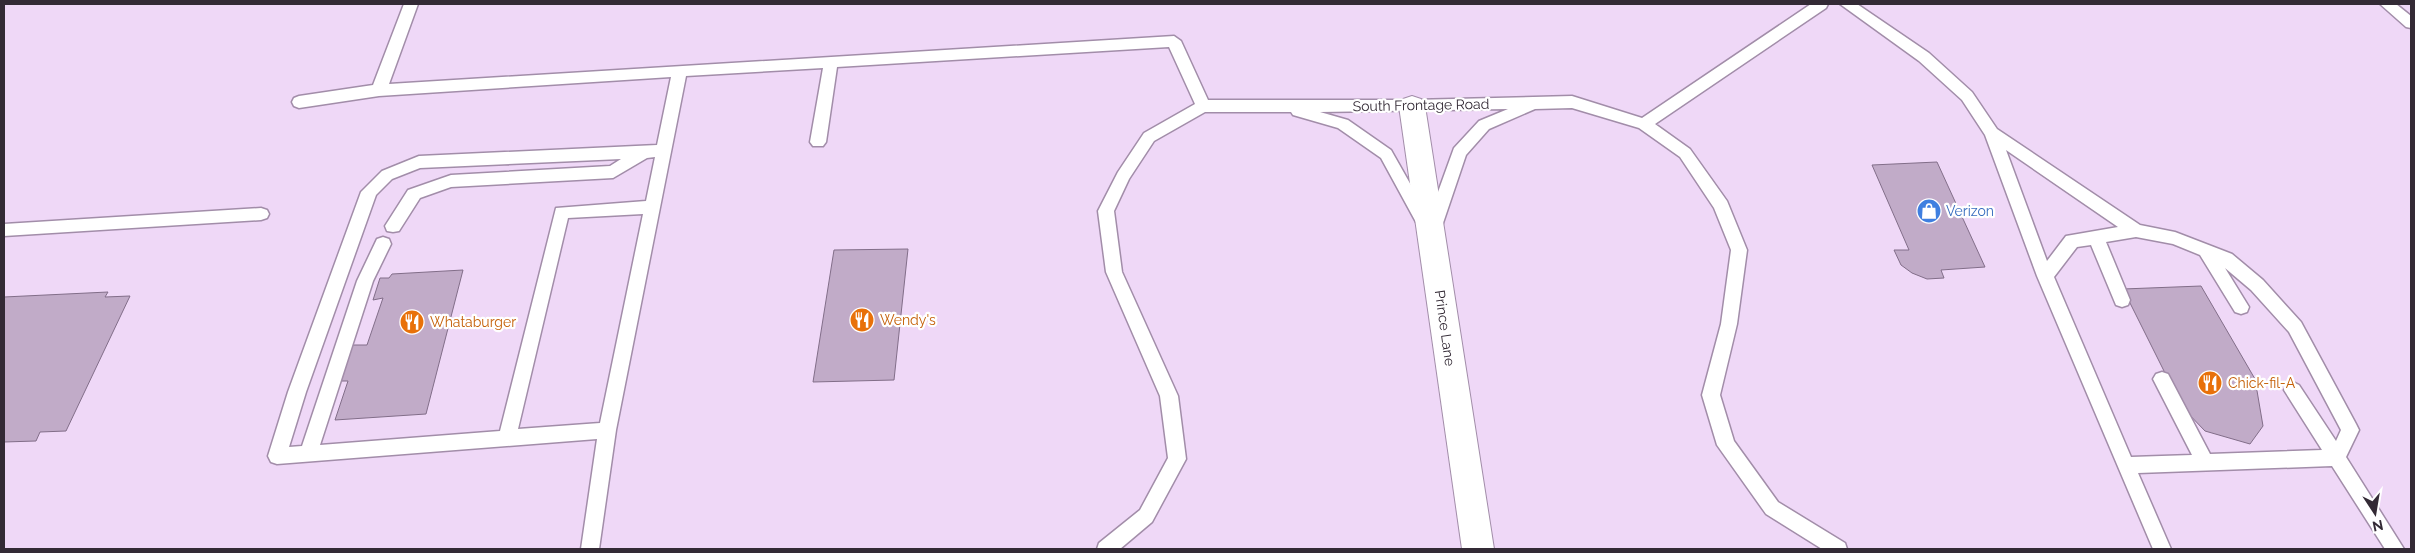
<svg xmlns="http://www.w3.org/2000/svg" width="2415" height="553" font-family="Raleway,sans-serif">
<rect width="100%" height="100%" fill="#efd8f7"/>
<path fill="#c1abc8" stroke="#826e89" d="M1937 162 1985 267 1941 270 1944 278 1927 279 1912 273 1901 265 1894 250H1909L1872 165Z
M908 249 894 380 813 382 834 250Z
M463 270 426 414 335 420 348 381H339L351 345H367L383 298 373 300 380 278H389L392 274Z
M2201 286 2255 379 2263 426 2250 444 2205 431 2182 407 2123 289Z
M108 292 105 297 130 296 66 431 40 432 36 441 4 442V297Z"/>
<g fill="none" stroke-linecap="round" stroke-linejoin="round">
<defs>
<path id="service" d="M404 4H418L389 84 1174 36 1181 41 1208 100H1412L1572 96 1642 118 1811 4H1828L1826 8 1655 124 1690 149 1727 201 1747 250 1737 324 1720 395 1734 441 1778 502 1845 543 1847 549H1822L1766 514 1717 445 1702 395 1721 324 1731 250 1714 208 1680 157 1639 128 1572 108 1535 109 1489 129 1466 155 1442 226 1440 231 1434 232 1428 231 1426 225 1417 224 1381 158 1338 128 1293 115 1291 112H1205L1154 141 1129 179 1114 211 1122 272 1178 396 1186 459 1152 522 1120 549H1097L1099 543 1140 510 1168 458 1160 396 1106 272 1098 211 1118 172 1144 133 1195 104 1169 47 837 67 826 142 823 146H813L810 142 823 68 686 76 616 430 599 549H581L597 439 277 464 271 462 268 456 288 392 361 192 382 171 419 156 657 145 671 77 379 96 299 108 294 106 292 102 294 98 299 96 373 85ZM1508 109 1479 121 1454 148 1429 217 1391 150 1348 120 1320 112ZM655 157 646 201 556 208 500 431 320 445 373 281 391 244 389 239 383 237 377 239 357 281 302 446 289 447 306 392 376 195 392 179 420 168 621 159 610 166 451 175 408 190 385 226 387 231 393 232 399 231 420 198 451 187 613 178 647 158ZM643 214 600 423 518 429 568 218Z
M1840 4H1857L1929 53 1972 92 1997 129 2140 225 2175 232 2232 254 2263 280 2301 322 2356 424 2359 430 2346 457 2404 549H2385L2332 466 2138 473 2171 549H2153L2037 276 1985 135 1962 100 1919 61ZM2006 150 2118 227 2066 236 2047 261ZM2136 237 2173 244 2200 255 2235 312 2241 314 2247 312 2249 307 2225 268 2251 290 2289 332 2341 430 2336 441 2299 385 2293 382 2287 385 2284 390 2322 450 2210 454 2168 374 2162 372 2156 374 2153 379 2192 455 2131 457 2054 277 2077 247 2091 245 2116 305 2122 307 2128 305 2130 300 2106 242Z
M2380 4H2396L2411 16V28L2406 27Z
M261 208 267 210 269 214 267 218 261 220 4 236V224Z"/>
<path id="minor" d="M1412 96 1421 99 1425 106 1494 549H1462L1399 106 1403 99Z"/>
</defs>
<use href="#service" stroke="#a28da9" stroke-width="3"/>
<use href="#minor" stroke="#a28da9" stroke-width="2"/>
<use href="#service" fill="#fff" fill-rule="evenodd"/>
<use href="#minor" fill="#fff" fill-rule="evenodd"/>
</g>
<defs>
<symbol id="shop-disc" viewBox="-11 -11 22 22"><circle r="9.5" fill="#3f7fe0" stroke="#fff"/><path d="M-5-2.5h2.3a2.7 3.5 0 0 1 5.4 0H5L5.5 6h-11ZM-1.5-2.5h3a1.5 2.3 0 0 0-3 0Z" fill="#fff"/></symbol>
<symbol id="restaurant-disc" viewBox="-11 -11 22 22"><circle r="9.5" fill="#e8710a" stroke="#fff"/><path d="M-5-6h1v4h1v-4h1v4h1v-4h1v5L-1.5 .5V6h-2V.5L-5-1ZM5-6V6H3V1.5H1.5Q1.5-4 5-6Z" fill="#fff"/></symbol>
</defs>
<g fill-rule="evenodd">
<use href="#shop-disc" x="1915" y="197" width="28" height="28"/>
<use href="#restaurant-disc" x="848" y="306" width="28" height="28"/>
<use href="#restaurant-disc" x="398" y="308" width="28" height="28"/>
<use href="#restaurant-disc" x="2196" y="369" width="28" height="28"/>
</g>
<g text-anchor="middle" stroke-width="4.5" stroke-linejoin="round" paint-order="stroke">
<g font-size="14" fill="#332a35" stroke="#fff">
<text transform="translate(1421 105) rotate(-1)" y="5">South Frontage Road</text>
<text transform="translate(1445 328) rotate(82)" y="5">Prince Lane</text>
</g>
<g font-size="14" fill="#366cbe" stroke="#fff" text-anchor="start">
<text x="1946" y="216">Verizon</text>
</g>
<g font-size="14" fill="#c56008" stroke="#fff" text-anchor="start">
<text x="880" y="325">Wendy's</text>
<text x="430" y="327">Whataburger</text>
<text x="2228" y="388">Chick-fil-A</text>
</g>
</g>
<rect width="2415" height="553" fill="none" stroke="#332a35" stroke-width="10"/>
<g transform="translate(2375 513) rotate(168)" stroke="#ffffff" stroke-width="4" paint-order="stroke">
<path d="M0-4L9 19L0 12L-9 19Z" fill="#332a35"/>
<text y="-8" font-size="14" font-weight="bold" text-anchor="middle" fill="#332a35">N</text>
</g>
</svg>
